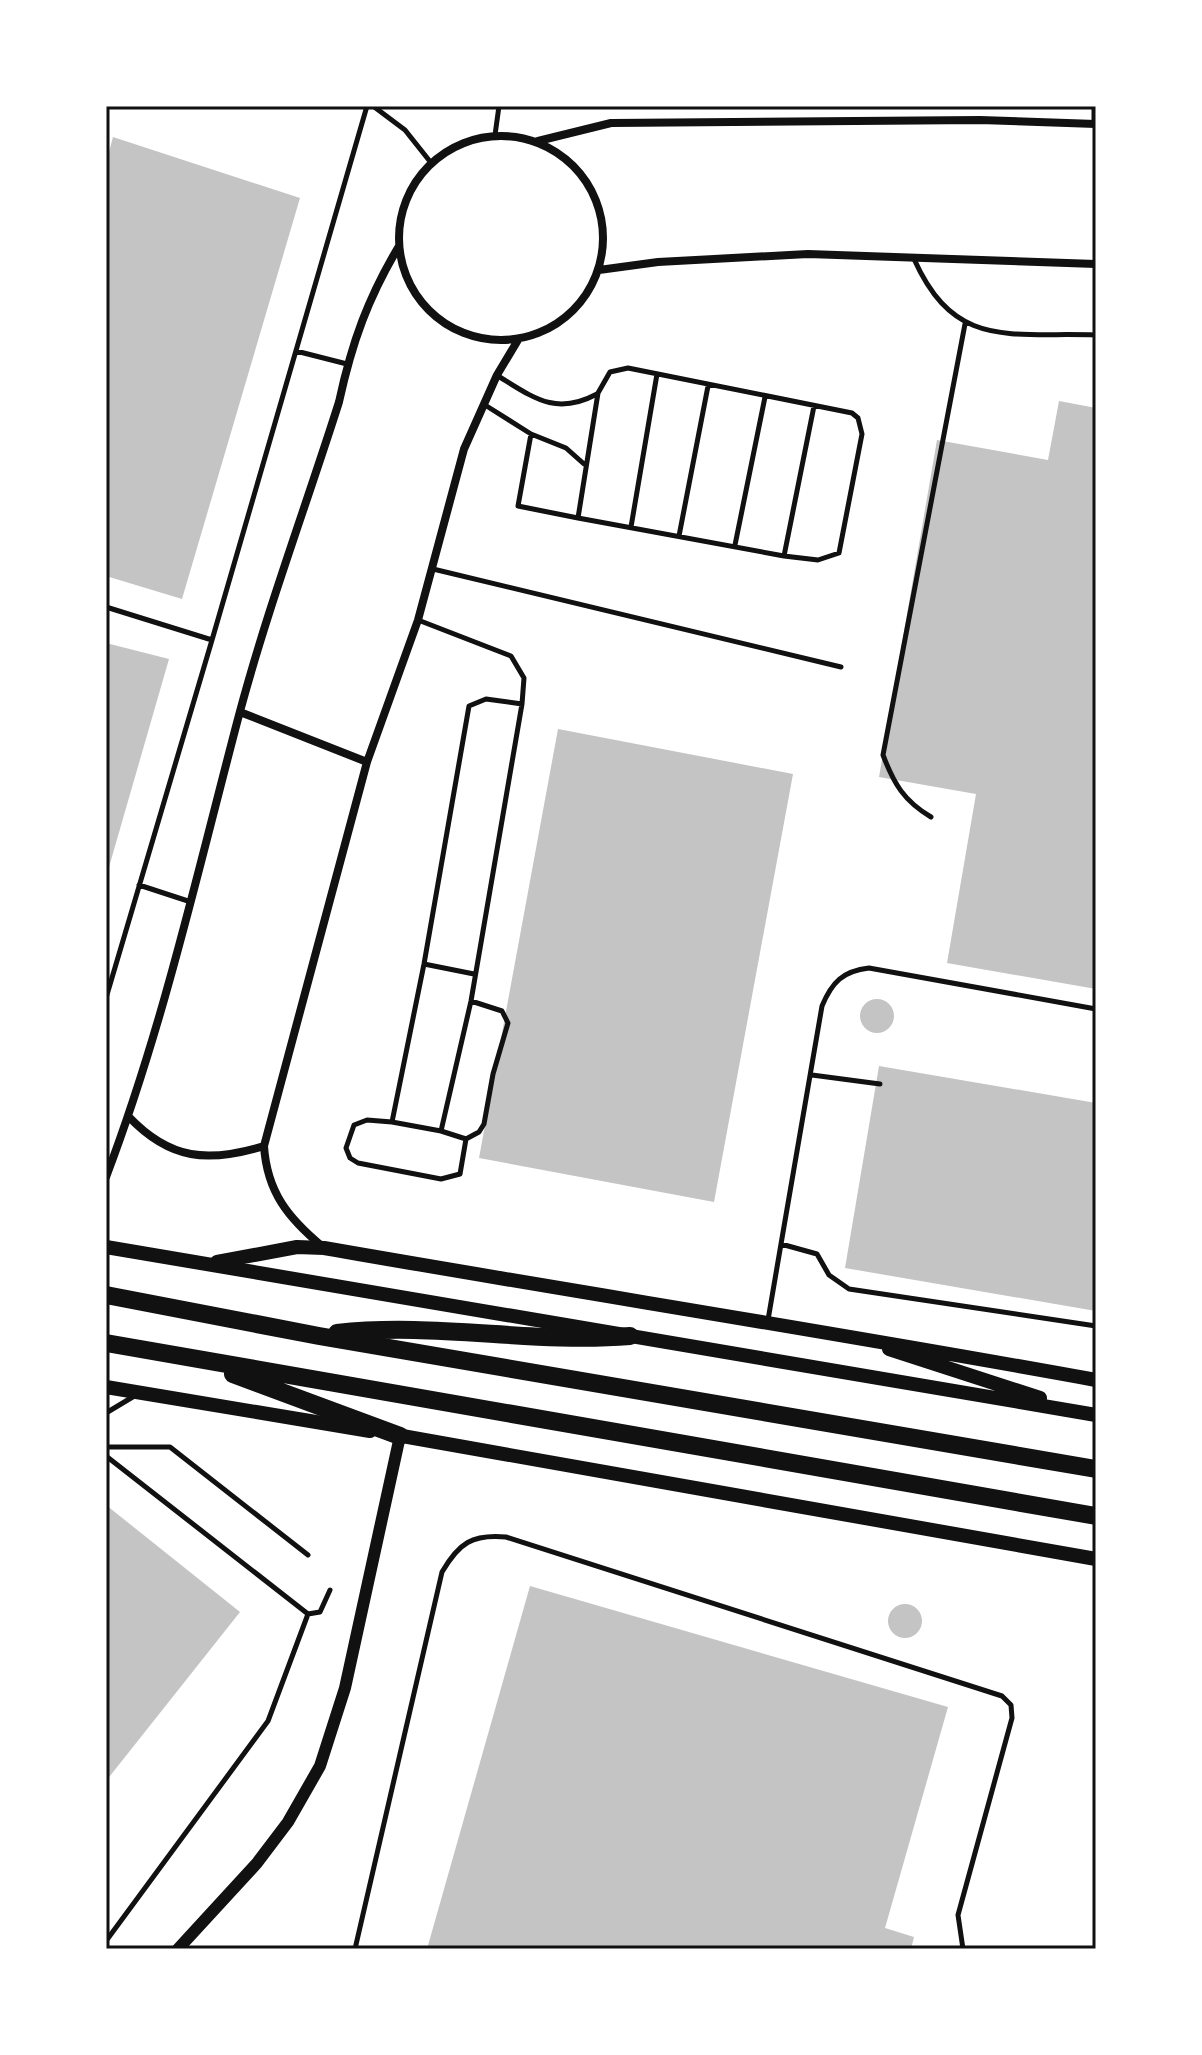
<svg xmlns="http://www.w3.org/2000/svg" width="1202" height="2055" font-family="Figtree,sans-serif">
<rect width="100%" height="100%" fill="#fff"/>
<path fill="#c4c4c4" d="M113 137 300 198 182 599 106 576V163Z
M1059 401 1096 408V989L947 963 976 794 879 777 937 440 1048 460Z
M106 643 169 659 107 874H106Z
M558 729 793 774 714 1202 479 1158Z
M860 1016a17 17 0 1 1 34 0a17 17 0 1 1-34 0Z
M879 1066 1096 1103V1311L845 1268Z
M106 1505 240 1612 106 1781Z
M530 1586 948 1707 885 1928 914 1937 911 1949H427Z
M888 1621a17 17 0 1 1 34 0a17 17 0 1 1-34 0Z"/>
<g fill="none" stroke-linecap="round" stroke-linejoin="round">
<path stroke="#111" stroke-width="5" d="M373 106 405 130 432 164
M1094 123V106
M495 135 499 106
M914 259C955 350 1009 332 1096 335
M296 351 347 364
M628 368 852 413 858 418 862 434 839 553 818 560 784 556 578 518 598 393 610 372Z
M498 376C534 398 556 416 597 394
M485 405 531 434 566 448 584 464
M531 434 518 506 578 518
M631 527 657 374
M679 536 708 386
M735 545 765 397
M784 556 814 406
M433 569 841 667
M106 607 212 640 106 998
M418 620 511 656 524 678 522 704 471 1001 441 1131 466 1139 460 1174 441 1179 358 1163 350 1158 346 1148 354 1125 367 1120 392 1122 424 964 469 706 486 699 522 704
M212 640 367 106
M931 817C904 801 894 784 883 755L965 324
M139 885 191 902
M424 964 474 974
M812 1075 880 1084
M392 1122 441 1131
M466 1139 479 1132 484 1124 493 1074 508 1023 502 1011 471 1001
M781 1244 822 1006C832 982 843 971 869 968L1096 1009
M768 1320 781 1244 817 1254 829 1275 849 1289 1096 1326
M106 1413 136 1395
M106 1447H170L308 1555
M106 1456 308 1614 320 1612 330 1590
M106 1941 268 1721 308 1614
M355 1949 442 1572C459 1543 472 1534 506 1537L1002 1696 1011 1705 1012 1718 958 1915 963 1949"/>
<path stroke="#111" stroke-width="8" d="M399 238a102 102 0 1 1 204 0a102 102 0 1 1-204 0Z
M538 141 611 123 980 120 1096 124
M599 270 658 262 808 254 1096 264
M240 712 367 762
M129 1117C170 1160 208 1163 264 1146
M106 1177C163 1027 198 870 239 715 267 610 306 506 339 402 352 342 368 298 399 246
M323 1247C288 1218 267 1192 264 1146L367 762 418 620 464 449 497 375 518 340"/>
<path stroke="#111" stroke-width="12" d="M178 1949 257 1863 288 1822 320 1766 345 1688 400 1436"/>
<path stroke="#111" stroke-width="14" d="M106 1247 1096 1415
M217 1262 297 1247 324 1248C581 1293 839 1333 1096 1380
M889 1349 1040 1398
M106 1387 370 1431
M391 1434 1096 1559"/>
<path stroke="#111" stroke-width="18" d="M106 1295 319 1336 1096 1469
M337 1333C435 1322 532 1344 630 1336
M106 1343 1096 1516
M233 1374 400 1436"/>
</g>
<rect width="1202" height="2055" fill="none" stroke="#ffffff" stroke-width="216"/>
<rect x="108" y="108" width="986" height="1839" fill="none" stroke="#111" stroke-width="3"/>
</svg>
